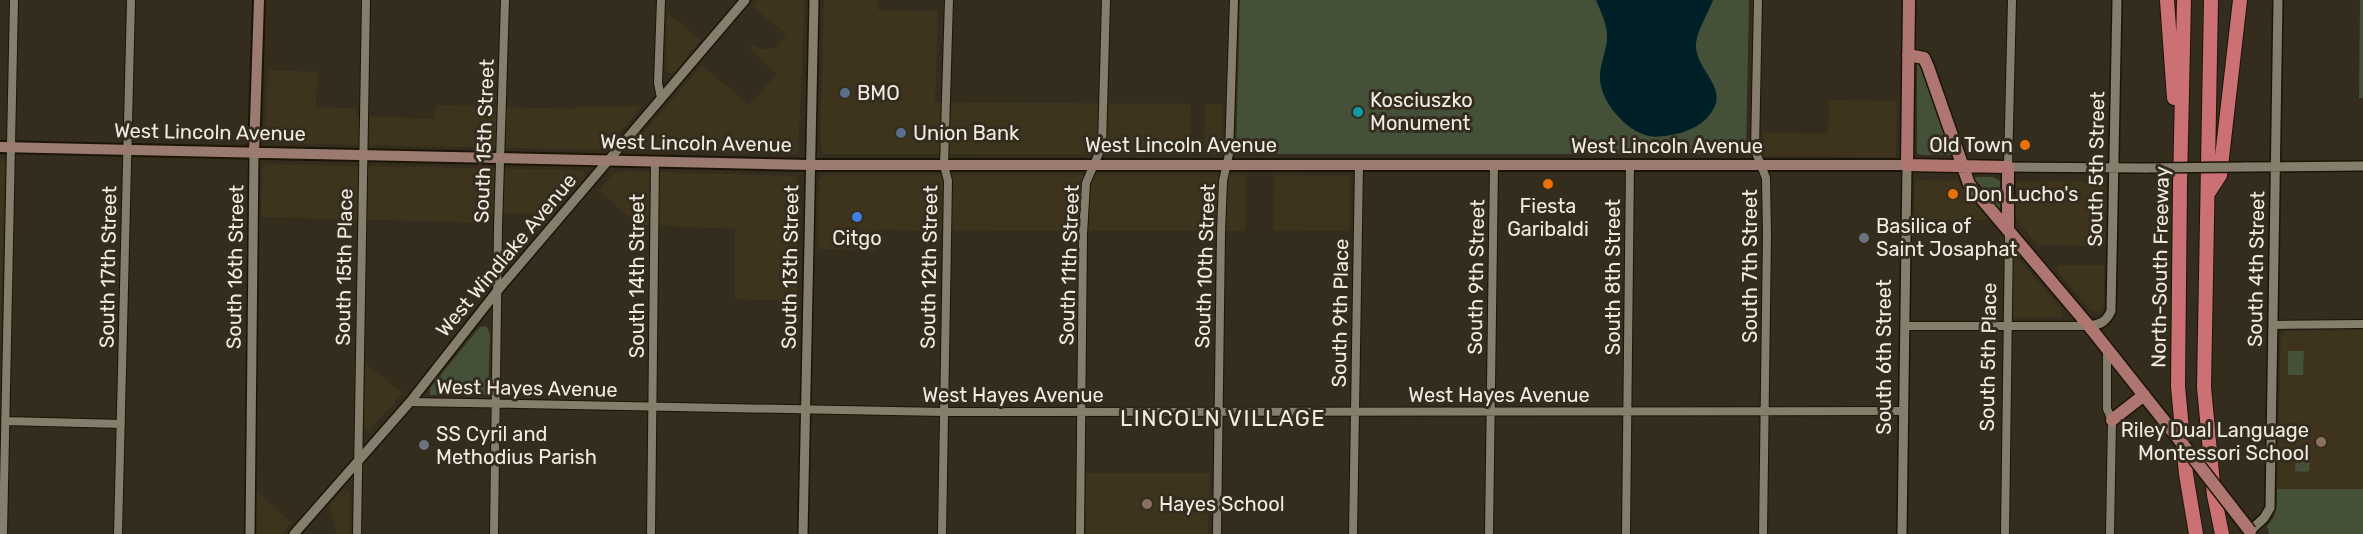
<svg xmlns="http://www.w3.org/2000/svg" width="2363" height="534" font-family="Rubik,sans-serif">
<rect width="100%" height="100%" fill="#342d1e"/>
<path fill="#3e341e" d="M758 0H805L798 154 639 150 636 146 639 138 702 65 749 105 777 74 750 49 754 45 760 49 776 48 786 34 752 6Z
M824 0H878V10L938 11 935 102 1191 104 1190 155 823 154 820 145Z
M667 12 701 40 677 70 671 74 666 71V65Z
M268 70 317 72 316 107 356 108V116L435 119 436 105 576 109 577 106H642L605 150 272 143 265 139Z
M1829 100 1897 101 1896 157 1764 156 1763 133 1828 134Z
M1205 104H1223L1222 137 1219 151 1215 155H1204Z
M0 157 5 162V169L0 352Z
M265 164 580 170 585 173 584 178 552 214 491 213V223L261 217 262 169Z
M621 171 797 176V301L735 299V229L647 225 639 227 599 190 613 174Z
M824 175H1245V231L875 230V251L818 249 819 181Z
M1274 175 1350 176 1349 231 1273 230Z
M1918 180 1959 181 1987 218 1984 220 1914 221 1915 183Z
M2016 182 2097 181 2102 184 2106 190 2105 246 2044 245 2039 248 2013 214V185Z
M2016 256 2062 310V318H2013V258Z
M2060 265H2104V306L2101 311H2091L2055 268Z
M2363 330V489H2277L2281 335 2287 331Z
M365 363 403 393 369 431 364 426Z
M1086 473H1210L1208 534H1086Z
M344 489 350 492V534H337L330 506Z
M256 490 291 523 282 534H257Z"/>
<path fill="#445038" d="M1240 0H1749L1746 150 1740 154H1240L1236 150Z
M2360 0H2363V98H2359Z
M1920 63 1953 155H1921L1917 153V64Z
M1974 177H1993L2000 181V212L1972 181Z
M485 326 488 328 490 336 488 395H430V388L474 334 480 327Z
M2288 351H2304L2303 375H2288Z
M2302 448 2306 449 2310 455 2309 471 2305 472 2295 471 2296 455Z
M2277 489H2363V534H2269L2267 526C2278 514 2277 505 2277 489Z"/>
<path fill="#002027" d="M1596 0H1713C1708 14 1698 28 1696 43 1694 67 1724 84 1715 106 1709 120 1695 129 1680 133 1670 135 1659 138 1649 136 1626 131 1602 103 1600 80 1599 66 1606 53 1607 39 1608 25 1601 13 1596 0Z"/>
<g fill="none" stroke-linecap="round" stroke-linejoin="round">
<defs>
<path id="minor" d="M661 0 658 83 661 98
M1758 0 1755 150 1766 178 1767 234 1763 534
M2008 167 2012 0
M2273 325 2363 324
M1905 326H2089
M2107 350V409L2112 420 2110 534
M410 402 944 412 1903 411
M6 421 121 424
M3 534 14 0
M118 534 131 0
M357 534 366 0
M494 534 498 227 505 0
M651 534 655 161
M942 534 948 181 944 165 949 0
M1080 534 1083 234 1086 183 1102 146 1106 0
M1217 534 1221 233 1223 181 1229 154 1234 0
M1353 534 1359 165
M1489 534 1494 165
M1626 534 1630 165
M2005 534 2009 233"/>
<path id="tertiary" d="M2008 167 2146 168
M2247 167 2363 166
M2089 326C2101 324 2106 322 2111 311L2117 0
M2250 531 2264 518 2270 508 2278 0
M250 534 254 153
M294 534 410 402 498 290 745 0
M803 534 814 0
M1902 534 1907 165"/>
<path id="secondary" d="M0 147 810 165H1907
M254 153 259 0"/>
<path id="primary" d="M1909 0 1907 165 2008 167V230
M1908 55 1924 58 1928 67 1969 184 2089 326 2181 442
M2112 420 2144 395"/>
<path id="motorway" d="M2167 0 2174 98
M2184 0 2180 184 2178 386 2186 474 2196 534
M2211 0 2204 387 2214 495 2222 534
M2209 192 2220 175 2240 0"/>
</defs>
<use href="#minor" stroke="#1b1507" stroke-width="10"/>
<use href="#tertiary" stroke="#1b1507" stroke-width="12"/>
<use href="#secondary" stroke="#1b1507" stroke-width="14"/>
<use href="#primary" stroke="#1b1507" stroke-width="15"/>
<use href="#motorway" stroke="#1b1507" stroke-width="16"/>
<use href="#minor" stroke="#867e6c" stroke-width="8"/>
<use href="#tertiary" stroke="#867e6c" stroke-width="9"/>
<use href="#secondary" stroke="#9b7a6f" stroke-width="10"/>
<use href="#primary" stroke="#af7671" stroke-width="12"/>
<use href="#motorway" stroke="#cb7075" stroke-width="14"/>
<defs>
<path id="tertiary-bridge" d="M2146 168 2247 167"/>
<path id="primary-bridge" d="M2181 442 2250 531"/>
</defs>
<use href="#tertiary-bridge" stroke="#1b1507" stroke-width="12" stroke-linecap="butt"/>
<use href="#primary-bridge" stroke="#1b1507" stroke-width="15" stroke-linecap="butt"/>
<use href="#tertiary-bridge" stroke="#867e6c" stroke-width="9"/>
<use href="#primary-bridge" stroke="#af7671" stroke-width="12"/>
</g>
<g fill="#5c6f8a" stroke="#342d1e" stroke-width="2">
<circle cx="845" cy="93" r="6"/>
<circle cx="901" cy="133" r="6"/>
</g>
<circle fill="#0f9aa8" stroke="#342d1e" stroke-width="2" cx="1358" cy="112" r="6"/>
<g fill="#e8710a" stroke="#342d1e" stroke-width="2">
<circle cx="2025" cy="145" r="6"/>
<circle cx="1548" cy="184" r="6"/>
<circle cx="1953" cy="194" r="6"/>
</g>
<circle fill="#3f7fe0" stroke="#342d1e" stroke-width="2" cx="857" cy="217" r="6"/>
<g fill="#6b7280" stroke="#342d1e" stroke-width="2">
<circle cx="1864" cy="238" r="6"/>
<circle cx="424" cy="445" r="6"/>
</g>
<g fill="#8d6e63" stroke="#342d1e" stroke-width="2">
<circle cx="2321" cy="442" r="6"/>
<circle cx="1147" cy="504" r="6"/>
</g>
<g text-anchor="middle" stroke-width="6" stroke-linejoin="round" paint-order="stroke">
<g font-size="20" fill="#f1ece3" stroke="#342d1e" text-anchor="start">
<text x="857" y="100">BMO</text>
<text x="1370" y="107">Kosciuszko<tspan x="1370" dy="23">Monument</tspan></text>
<text x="913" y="140">Union Bank</text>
<text x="2013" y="152" text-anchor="end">Old Town</text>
<text x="1965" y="201">Don Lucho's</text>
<text x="1548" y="213" text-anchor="middle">Fiesta<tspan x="1548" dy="23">Garibaldi</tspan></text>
<text x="1876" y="233">Basilica of<tspan x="1876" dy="23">Saint Josaphat</tspan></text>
<text x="857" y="245" text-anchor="middle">Citgo</text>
<text x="2309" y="437" text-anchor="end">Riley Dual Language<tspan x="2309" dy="23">Montessori School</tspan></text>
<text x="436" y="441">SS Cyril and<tspan x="436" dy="23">Methodius Parish</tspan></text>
<text x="1159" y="511">Hayes School</text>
</g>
<g font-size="20" fill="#f1ece3" stroke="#342d1e">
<text transform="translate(210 132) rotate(1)" y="7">West Lincoln Avenue</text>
<text transform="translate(484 141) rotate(-88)" y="7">South 15th Street</text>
<text transform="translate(696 143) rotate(1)" y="7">West Lincoln Avenue</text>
<text x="1181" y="152">West Lincoln Avenue</text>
<text x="1667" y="153">West Lincoln Avenue</text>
<text transform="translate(2096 169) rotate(-89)" y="7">South 5th Street</text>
<text transform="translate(506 255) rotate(-50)" y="7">West Windlake Avenue</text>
<text transform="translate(1069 265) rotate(-88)" y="7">South 11th Street</text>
<text transform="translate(1205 266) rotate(-88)" y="7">South 10th Street</text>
<text transform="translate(1750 266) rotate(-90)" y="7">South 7th Street</text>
<text transform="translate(108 267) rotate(-89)" y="7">South 17th Street</text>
<text transform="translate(235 267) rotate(-89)" y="7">South 16th Street</text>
<text transform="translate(344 267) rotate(-89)" y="7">South 15th Place</text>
<text transform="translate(790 267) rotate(-89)" y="7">South 13th Street</text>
<text transform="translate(929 267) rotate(-89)" y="7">South 12th Street</text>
<text transform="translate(2160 267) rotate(-89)" y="7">North-South Freeway</text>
<text transform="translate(2256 269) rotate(-89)" y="7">South 4th Street</text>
<text transform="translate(637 276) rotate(-90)" y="7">South 14th Street</text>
<text transform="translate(1476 277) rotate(-89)" y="7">South 9th Street</text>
<text transform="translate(1613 277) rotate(-90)" y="7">South 8th Street</text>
<text transform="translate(1340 313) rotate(-89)" y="7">South 9th Place</text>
<text transform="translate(1884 357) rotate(-90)" y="7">South 6th Street</text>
<text transform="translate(1988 357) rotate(-89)" y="7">South 5th Place</text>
<text transform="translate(527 388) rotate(1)" y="7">West Hayes Avenue</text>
<text x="1013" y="402">West Hayes Avenue</text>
<text x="1499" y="402">West Hayes Avenue</text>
</g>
<g font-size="22" letter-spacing="1.5" fill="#f1ece3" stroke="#342d1e">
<text x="1223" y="426">LINCOLN VILLAGE</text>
</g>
</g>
</svg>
